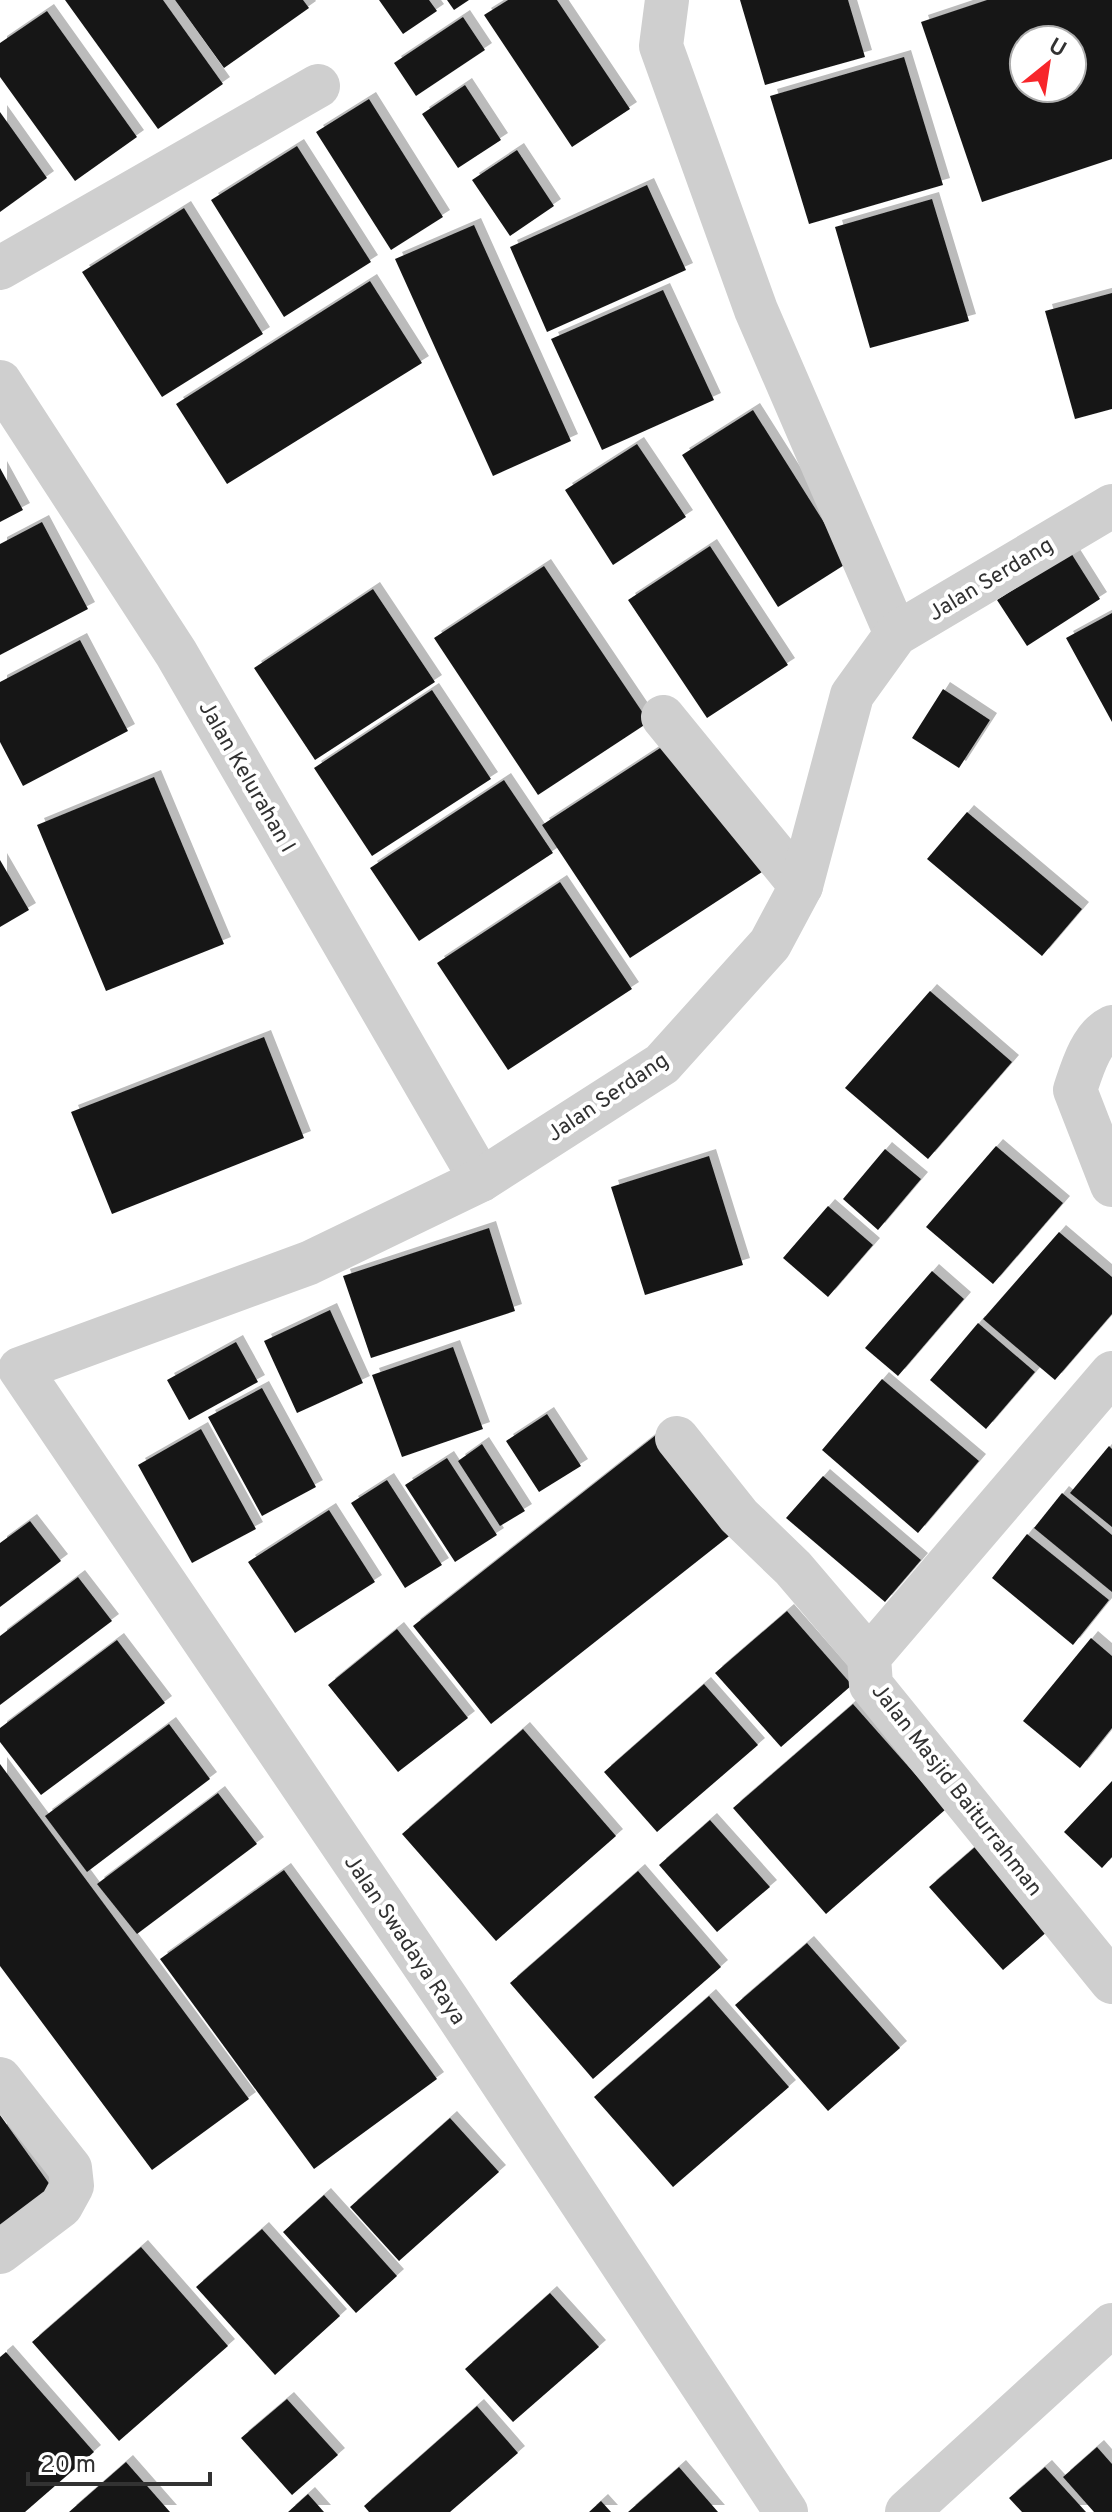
<svg xmlns="http://www.w3.org/2000/svg" width="1112" height="2512" font-family="Overpass,sans-serif">
<defs>
<filter id="shadow"><feDropShadow dx="7" dy="-7" stdDeviation="0" flood-color="#0004"/></filter>
</defs>
<rect width="100%" height="100%" fill="#fff"/>
<path fill="#191919" fill-rule="evenodd" filter="url(#shadow)" d="M65 0H163L223 84 158 129Z
M175 0H303L309 8 224 68Z
M379 0H429L437 11 403 34Z
M447 0H469L454 10Z
M508 0H557L630 109 572 147 484 15Z
M740 0H848L865 57 765 85Z
M987 0H1112V159L982 202 921 22ZM1024 40H1072V88H1024Z
M47 11 137 137 75 181 0 77V43Z
M463 17 485 50 416 96 394 63Z
M904 57 943 185 809 224 770 96Z
M465 85 501 140 458 168 422 114Z
M369 99 443 217 391 250 316 132Z
M0 112 47 178 0 212Z
M297 146 371 262 284 317 211 200Z
M517 150 554 206 510 236 472 180Z
M647 185 686 270 547 332 510 247Z
M932 199 969 321 870 348 835 227Z
M184 208 263 334 162 397 82 272Z
M474 225 571 441 493 476 395 259Z
M370 281 422 363 227 484 176 404Z
M663 290 714 400 602 450 551 339Z
M1112 293V409L1075 419 1045 311Z
M753 410 849 562 778 607 682 455Z
M637 444 686 517 613 565 565 490Z
M0 468 23 510 0 522Z
M42 522 88 609 0 655V544Z
M710 546 788 665 707 718 628 600Z
M1071 553 1100 599 1027 646 997 600Z
M544 566 649 722 538 795 434 638Z
M373 589 435 682 315 760 254 668Z
M1112 613V722L1066 638Z
M80 640 128 731 23 786 0 742V682Z
M943 689 990 720 959 768 912 738Z
M432 690 491 779 372 856 314 768Z
M674 739 762 872 630 958 542 825Z
M154 777 224 944 106 991 37 825Z
M504 780 553 853 419 941 370 868Z
M967 812 1082 909 1042 956 927 859Z
M0 860 29 910 0 927Z
M560 882 632 989 508 1070 437 963Z
M930 991 1012 1062 928 1159 845 1088Z
M264 1037 304 1138 112 1214 71 1112Z
M996 1146 1063 1203 993 1284 926 1227Z
M885 1149 921 1179 878 1230 843 1199Z
M709 1156 743 1265 645 1295 611 1187Z
M828 1206 873 1245 828 1297 783 1258Z
M489 1228 515 1311 371 1358 343 1276Z
M1059 1232 1112 1277V1314L1055 1380 983 1319Z
M932 1271 964 1299 898 1376 865 1348Z
M330 1310 363 1383 297 1413 264 1341Z
M978 1323 1035 1372 986 1429 930 1380Z
M236 1342 258 1382 189 1420 167 1380Z
M453 1347 483 1429 402 1457 372 1375Z
M882 1379 979 1461 918 1533 822 1450Z
M262 1388 316 1487 262 1516 208 1417Z
M547 1414 581 1466 539 1492 506 1441Z
M201 1429 256 1529 192 1563 138 1465Z
M656 1435 733 1533 491 1724 413 1626Z
M482 1444 525 1511 500 1526 458 1461Z
M1109 1446 1112 1449V1527L1070 1493Z
M447 1458 497 1535 455 1562 405 1485Z
M823 1476 921 1560 885 1602 786 1518Z
M387 1480 442 1565 405 1588 351 1503Z
M1062 1493 1112 1535V1592L1034 1528Z
M329 1510 375 1582 295 1633 248 1562Z
M30 1521 61 1561 0 1607V1543Z
M1027 1534 1109 1600 1073 1645 992 1578Z
M78 1577 112 1621 0 1705V1636Z
M787 1611 852 1685 781 1747 715 1673Z
M397 1629 468 1718 398 1772 328 1685Z
M1091 1638 1112 1656V1728L1080 1768 1023 1721Z
M117 1640 165 1703 41 1795 0 1742V1728Z
M704 1684 758 1745 657 1832 604 1772Z
M853 1704 946 1809 826 1914 733 1808Z
M169 1724 210 1779 87 1872 45 1816Z
M523 1729 616 1836 496 1941 402 1834Z
M0 1764 249 2099 152 2170 0 1966Z
M1112 1781V1857L1102 1868 1064 1832Z
M218 1793 257 1844 137 1934 97 1884Z
M710 1820 770 1887 717 1932 659 1865Z
M975 1847 1049 1930 1003 1970 929 1887Z
M284 1870 437 2079 314 2169 160 1959Z
M638 1871 721 1967 593 2079 510 1983Z
M807 1943 900 2048 828 2111 735 2005Z
M709 1996 789 2087 673 2187 594 2097Z
M0 2115 53 2189 0 2227Z
M450 2118 499 2172 399 2261 350 2207Z
M324 2195 397 2276 356 2313 283 2232Z
M262 2229 340 2316 275 2375 196 2287Z
M141 2247 228 2346 119 2441 32 2342Z
M550 2293 599 2347 513 2422 465 2369Z
M6 2352 94 2452 25 2512H0V2357Z
M287 2399 338 2455 292 2495 241 2438Z
M477 2406 518 2453 450 2512H369L364 2506Z
M1097 2447 1112 2464V2512H1094L1063 2477Z
M126 2462 170 2512H69Z
M679 2467 718 2512H628Z
M1045 2467 1086 2512H1022L1009 2498Z
M308 2494 324 2512H288Z
M601 2501 611 2512H589Z"/>
<g fill="none" stroke-linecap="round" stroke-linejoin="round">
<path stroke="#cfcfcf" stroke-width="44" d="M667 0 661 46 756 310 896 634
M0 268 318 86
M0 382 176 653 481 1180
M663 717 801 886
M1112 1027C1091 1037 1082 1069 1075 1090L1112 1185
M1112 1373 869 1657 871 1685 1112 1982
M677 1438 739 1516 793 1568 869 1657
M0 2079 70 2168 72 2186 61 2206 0 2252
M907 2512 1112 2325"/>
<path stroke="#cfcfcf" stroke-width="44" d="M786 2512 449 2002 20 1369 309 1263 481 1180 662 1064 770 944 801 886 852 695 896 634 1112 506"/>
</g>
<g text-anchor="middle" stroke-width="8" stroke-linejoin="round" paint-order="stroke">
<g font-size="22" fill="#323232" stroke="#fff">
<text transform="translate(990 578) rotate(-31)" y="8">Jalan Serdang</text>
<text transform="translate(248 776) rotate(60)" y="8">Jalan Kelurahan I</text>
<text transform="translate(607 1096) rotate(-34)" y="8">Jalan Serdang</text>
<text transform="translate(958 1789) rotate(52)" y="8">Jalan Masjid Baiturrahman</text>
<text transform="translate(406 1939) rotate(56)" y="8">Jalan Swadaya Raya</text>
</g>
</g>
<g transform="translate(1048 64) rotate(30)"><circle r="38" fill="#ffffff" stroke="#adadad" stroke-width="2"/>
<path d="M0-6L14 30L0 20L-14 30Z" fill="#f7262b"/>
<text y="-12" font-size="22" font-weight="bold" text-anchor="middle" fill="#323232">U</text>
</g>
<path d="M28 2472v12h182v-12" fill="none" stroke="#323232" stroke-width="4"/>
<text x="40" y="2472" font-size="24" fill="#323232" stroke="#ffffff" stroke-width="6" paint-order="stroke">20 m</text>
</svg>
